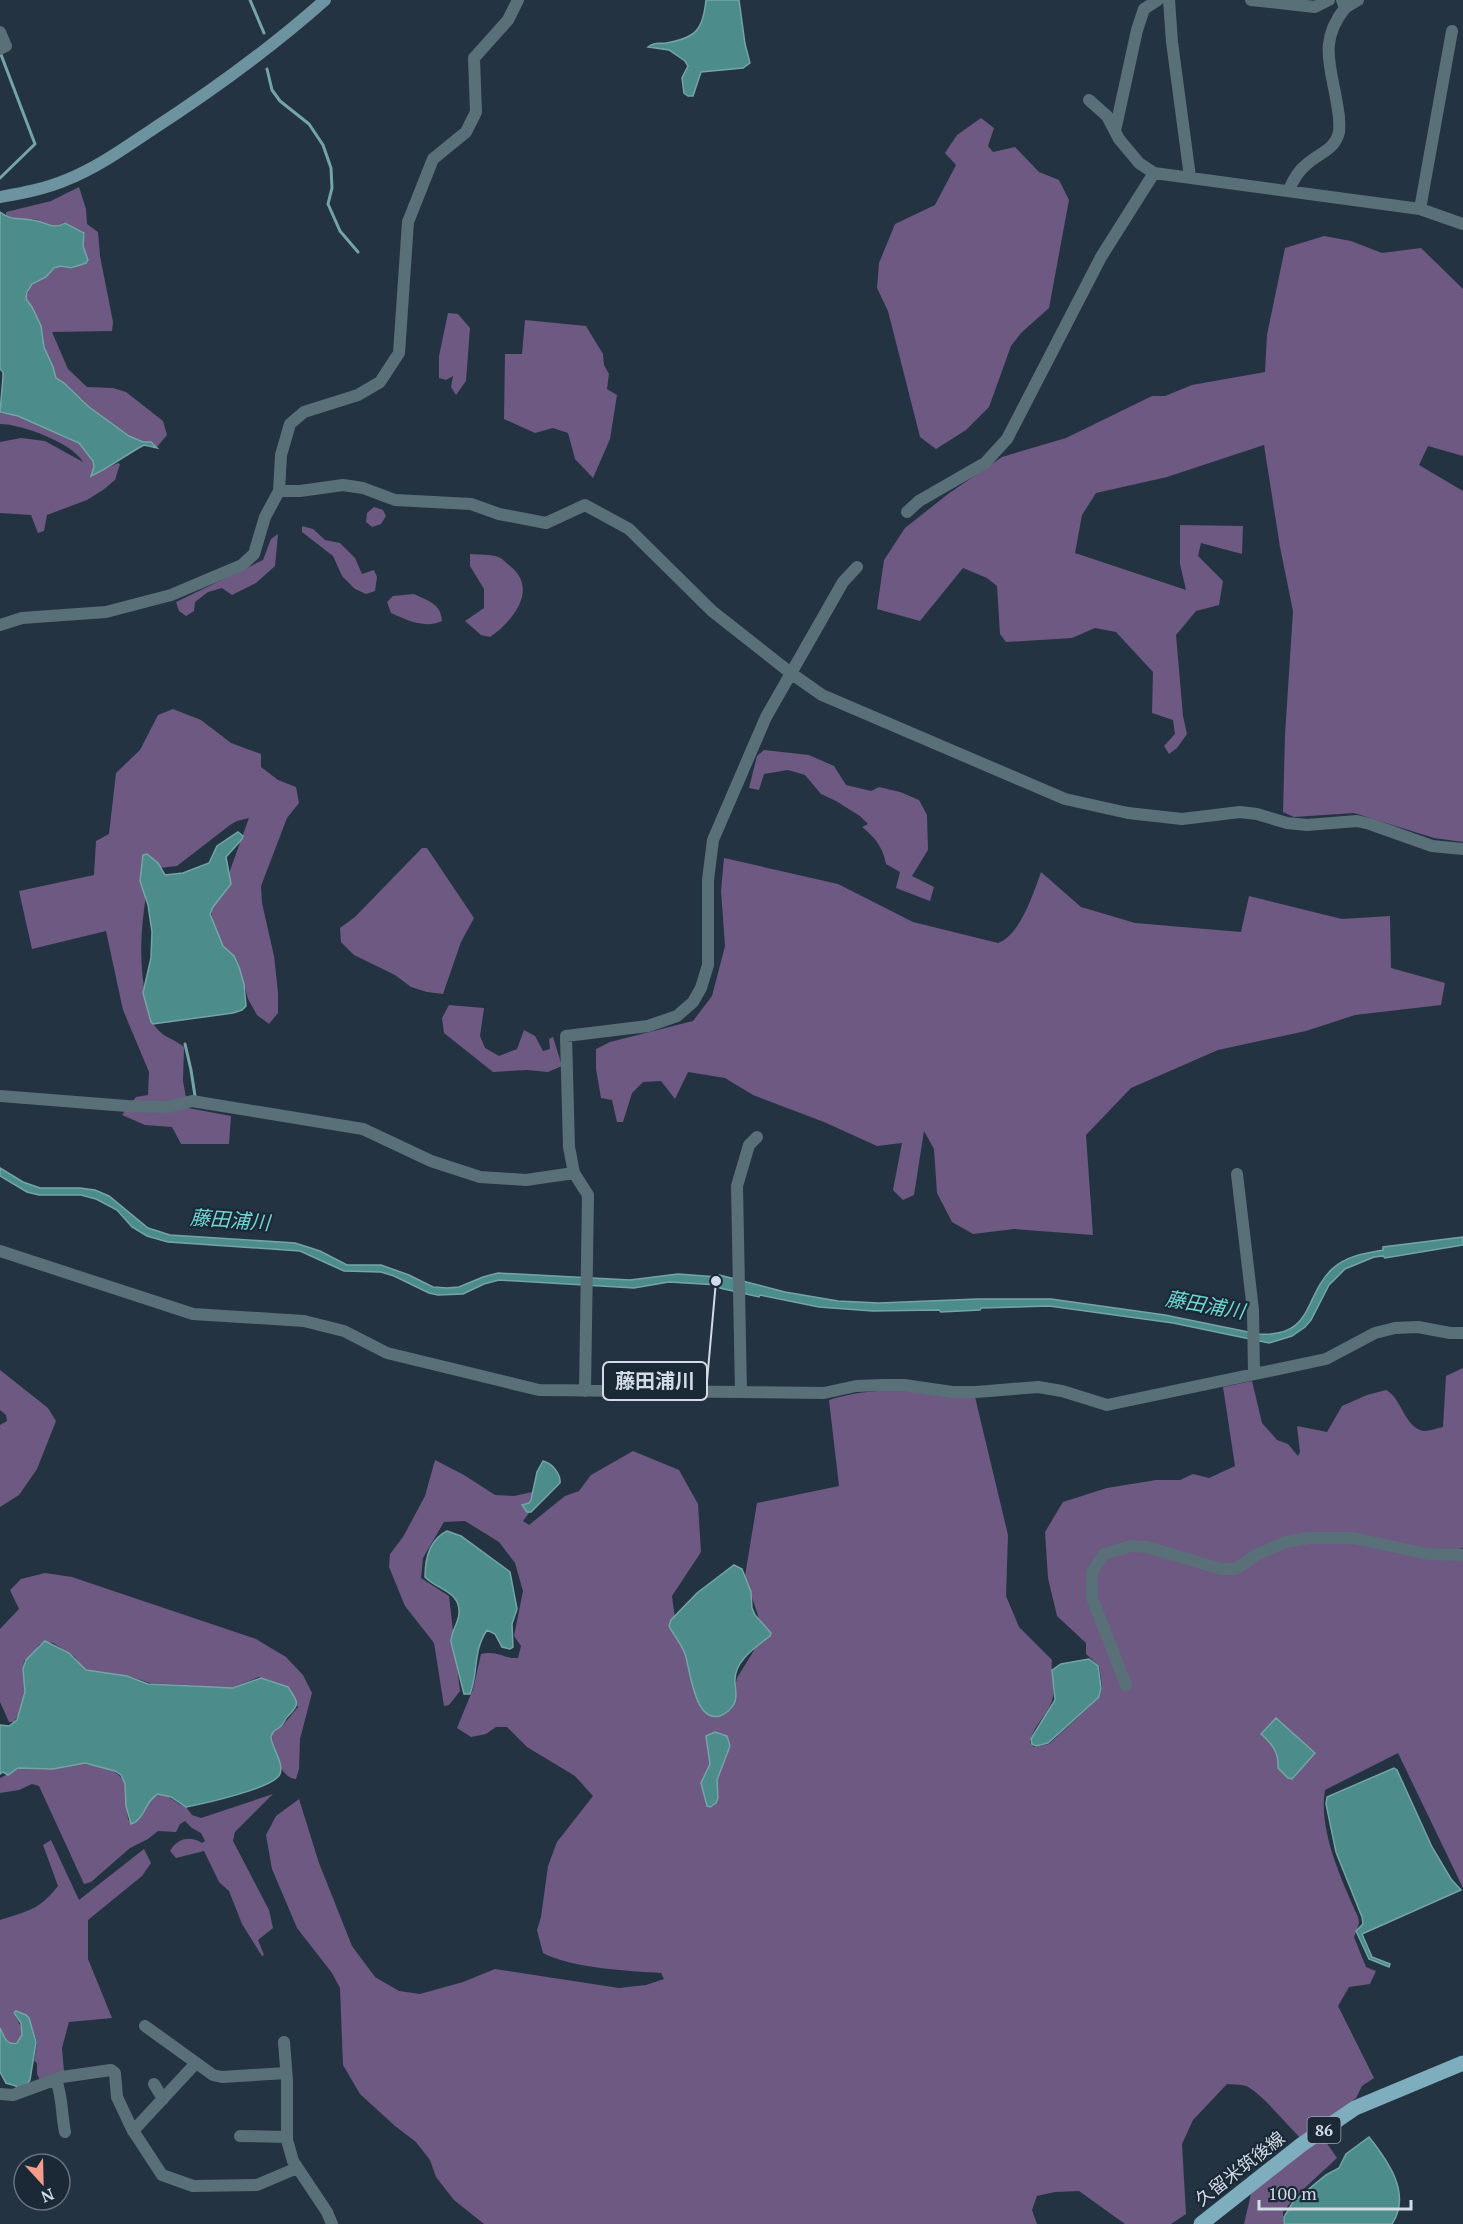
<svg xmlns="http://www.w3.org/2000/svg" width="1463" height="2224" font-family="'PT Serif','Noto Sans JP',serif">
<rect width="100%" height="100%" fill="#243342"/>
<path fill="#6d5981" d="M981 118 994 128 988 146 993 152 1015 147 1039 172 1059 180 1069 200 1049 308 1021 333 1011 346 989 407 966 430 936 449 920 437 888 311 877 288 879 263 895 224 935 205 956 165 945 153 957 135Z
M79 187 86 209 87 224 98 232 100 256 113 322 112 331 52 332 68 369 87 387 113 388 126 392 163 421 167 435 157 447 151 442H143L130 436 90 408 82 399 70 391 64 383 57 379 44 346 41 327 26 298 31 285 46 277 53 269 61 266 71 269 87 262 82 244 85 234 82 231 64 222 60 226H54L35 219 20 220 6 215V212L51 201Z
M1324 236 1351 241 1382 253 1421 248 1463 289V456L1428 446 1419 465 1463 491V842L1434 838 1354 813 1294 817 1283 812 1285 735 1293 611 1280 547 1264 445 1167 477 1096 493 1082 515 1075 553 1186 590 1180 564V525L1243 526 1242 554 1201 543 1198 556 1223 581 1219 605 1196 611 1176 635 1183 716 1187 734 1177 748 1169 754 1164 746 1175 734 1173 720 1152 713 1153 672 1116 632 1095 628 1072 638 1006 642 1000 634 997 586 987 578 963 568 920 621 877 609 884 560 905 528 948 494 1002 457 1066 438 1152 396H1165L1192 385 1265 372 1267 335 1285 248Z
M448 313 458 314 470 328 466 381 456 395 451 387 453 376 446 380 439 378V356Z
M525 320 586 326 603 354 604 365 609 374 607 389 617 395 610 439 593 478 575 459 568 433 553 428 535 433 504 419 505 354H522Z
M0 413 18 416 79 442 93 461 94 467 92 475 118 463 120 464 115 480 103 490 87 500 47 515 44 531 38 533 31 515 0 513V442L21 438 45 441 83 462C73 443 21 424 0 424Z
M374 507 383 510 386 516 381 524 372 527 366 522 367 513Z
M302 526 313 529 325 540 340 543 355 558 362 574 374 570 377 577 375 591 366 594 355 589 342 576 333 556 302 532Z
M278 534 275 566 256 583 232 595 222 588 208 592 195 602 194 611 186 616 179 611 176 602 263 560 271 539Z
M470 554C479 555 491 554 498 557 502 558 506 563 510 566 539 589 513 621 490 637L481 635 465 621 484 608V589L470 566Z
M414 594C429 601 441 604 442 621 424 629 407 620 391 613L387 602 393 596Z
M173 709 201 720 231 743 261 754V767L278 780 296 787 299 803 287 818 261 886 262 903 274 956 278 992V1013L269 1024 257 1015 248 999 241 973 212 928 211 903 224 887 249 818 237 821 230 825 177 866 151 869C142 913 137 955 146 999 147 1007 148 1016 152 1022 163 1039 170 1036 184 1047L183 1081 188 1108 231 1116 229 1144H181L172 1127 145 1125 122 1115 136 1097 148 1095 149 1072 123 1010 106 931 32 949 19 891 94 875 96 841 109 834 116 773 140 750 158 715Z
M764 750 809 755 834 766 846 785 871 791 879 787 900 792 919 800 927 815 928 850 912 876 934 887 930 901 896 888 900 872 886 864C883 848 876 838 862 827L868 824 860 816 836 801 821 794 805 775 788 770 764 774 759 790 749 788 757 756Z
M422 848H427L474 918 461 942 443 994 427 992 411 987 395 975 354 955 341 942 340 928 355 917Z
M724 858 838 884 913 922 998 943C1021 934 1033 894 1041 872L1081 907 1135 923 1241 932 1249 896 1342 919 1390 916 1391 968 1445 983 1441 1005 1355 1015 1306 1031 1218 1050 1131 1088 1086 1135 1093 1235 1014 1229 973 1234 952 1222 937 1193 934 1149 924 1131 914 1195 903 1200 893 1190 902 1143 877 1146 824 1122 753 1095 725 1078 688 1072 675 1099 661 1081 643 1082 632 1093 623 1122H617L612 1100 601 1098 596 1069V1049L610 1042 693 1021 712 996 725 946 721 891Z
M449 1005 484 1008 480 1036 485 1048 499 1056 517 1049 524 1030 535 1036 543 1051 550 1049 549 1039 553 1037 562 1066 548 1072 527 1070 493 1072 444 1033 442 1018Z
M1463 1368V1548L1456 1550 1463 1557V1888L1398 1753 1325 1790C1318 1830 1342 1881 1358 1917L1359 1923 1354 1937 1366 1967 1376 1971 1370 1984 1349 1987 1338 2006 1374 2078 1362 2086 1356 2098 1302 2139C1288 2127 1261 2092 1246 2086 1241 2084 1233 2085 1227 2084L1193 2120 1182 2144 1186 2214 1171 2224H1125L1079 2191 1055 2192 1037 2196 1032 2210 1037 2224H484L454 2200 436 2177 430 2160 416 2142 395 2126 360 2094 343 2065 340 1988 332 1973 297 1928 272 1869 266 1835 276 1816 299 1799 319 1863 352 1946 375 1977 399 1991 420 1994 463 1982 495 1969 619 1988 646 1985 664 1979 661 1973C629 1971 571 1968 543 1953L537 1930 541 1917 548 1866 557 1842 593 1796 575 1776 527 1747 507 1727H496L486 1734 471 1737 457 1728 473 1689 481 1654C500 1650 502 1659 518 1658L521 1646 514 1636 523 1591 515 1563 499 1542 465 1521 444 1522 423 1558 421 1578 449 1596 460 1691 449 1705 444 1706 434 1643 405 1606 389 1567 390 1554 403 1537 425 1496 435 1460 464 1475 495 1495 514 1496 537 1491 535 1505 523 1521 529 1525 565 1496 579 1491 591 1475 633 1451 679 1470 698 1504 701 1552 672 1596 676 1626 731 1705 737 1678 764 1634 745 1576 757 1503 839 1486 829 1400C880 1384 924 1392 975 1397L1008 1535 1006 1596 1019 1627 1052 1660C1050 1674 1057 1690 1051 1703 1046 1717 1033 1726 1030 1742L1034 1747 1049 1744 1100 1697 1102 1687 1099 1666 1086 1654V1643L1057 1616 1048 1578 1045 1532 1063 1502 1107 1488 1156 1480H1180L1193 1474 1209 1478 1235 1466 1223 1387 1252 1381 1262 1423 1277 1440 1288 1444 1298 1456 1300 1452 1297 1426 1327 1432 1342 1406 1367 1395 1386 1390C1402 1398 1404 1428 1424 1431 1429 1431 1438 1428 1443 1427L1446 1376Z
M0 1370 48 1408 56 1421 37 1469 19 1495 0 1507V1425L7 1421 6 1415 0 1410Z
M45 1573 72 1577 256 1639 286 1657 303 1675 312 1693 300 1739 299 1769 296 1779C279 1778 269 1744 273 1730L283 1725 298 1707 288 1687 259 1677 232 1688 150 1683 132 1677 87 1670 80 1665 75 1657 53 1643 45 1642 39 1645 37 1651 24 1661C23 1670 26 1677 25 1685 25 1697 21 1713 14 1722H9L0 1702V1629L19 1609 10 1590 21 1579Z
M79 1764C90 1764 98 1766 108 1769 132 1777 125 1799 128 1819L131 1824C144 1821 144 1808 152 1799 163 1787 175 1804 186 1807L192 1815 201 1818 273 1794 235 1832 233 1841 269 1910 273 1928 258 1940 264 1955 262 1956 242 1924 229 1891 219 1882 204 1851 176 1858 170 1851C177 1839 189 1835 202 1843L205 1841 201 1833 192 1828 185 1821 180 1824 176 1832 158 1831 148 1839 130 1848 91 1882 84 1884 39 1786 32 1784 19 1790 0 1793V1778L20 1768 55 1769Z
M51 1840 79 1900 144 1849 151 1863 142 1876 88 1920V1959L112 2018 69 2022 62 2048 64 2071 41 2082 37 2074V2063L34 2061 37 2042 29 2018 17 2011 13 2013C19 2023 27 2031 18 2042 5 2046 6 2037 0 2028V1920C28 1911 39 1910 58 1886L43 1845Z
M1326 2142 1337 2158 1296 2196 1283 2212V2224H1244L1251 2194 1309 2145Z"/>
<path fill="#4c8d8b" stroke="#74a5a6" stroke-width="1.5" d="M706 0H739L745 44 750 63 743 68 701 72 693 96H688L684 93 682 78 688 66 685 61 669 50 648 47C654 42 658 44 666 43 696 38 703 30 706 0Z
M0 212C12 221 19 218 32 220 45 221 53 231 65 223L84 233 83 246 88 260 86 263 71 268 61 266 54 268 46 277 32 284 27 292 26 299 32 307 41 326 44 347 53 367 56 378 64 383 89 407 129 436 143 442H151L157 448 144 445C125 455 110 468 91 476L94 467 93 461 79 443 18 416 0 412 3 377V372L0 369Z
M238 832 243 836 242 839 226 857 231 884 213 907 210 914 223 946 234 956 239 967 244 984 246 1006 242 1010 233 1013 153 1024 151 1022 143 993 151 958 152 932 148 905 140 881 143 855 147 854 158 863 165 875 183 873 209 863 217 846Z
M0 1168 23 1182 40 1188H80L95 1190 109 1196 148 1228 170 1235 295 1243 320 1251 347 1265H381L409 1275 433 1287 447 1288 459 1287 483 1277 498 1273 630 1280 678 1274 718 1277 719 1275 785 1292 838 1301 879 1303 978 1299H1051L1165 1315 1258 1334C1314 1338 1303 1297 1332 1269 1346 1256 1365 1253 1383 1250V1247L1463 1237V1245L1385 1258 1383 1256 1374 1257 1345 1269 1329 1285 1311 1320 1305 1327 1292 1336 1269 1343 1173 1323 1049 1306 981 1308 980 1310 941 1312 939 1310 873 1311 819 1307 760 1295 759 1297 720 1288 719 1285 669 1282 634 1288 499 1280 484 1284 463 1294 438 1295 429 1293 394 1276 381 1272 344 1271 300 1251 168 1242 147 1236 132 1227 117 1210 96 1199 81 1195H39L27 1192 0 1176Z
M543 1461C552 1463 561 1474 560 1483L531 1512H527L522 1505 529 1503 531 1500 537 1472Z
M447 1531 461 1536 510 1572 517 1609 512 1624 513 1647 510 1649 502 1647 495 1634 487 1630C472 1653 479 1671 470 1694H464L451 1642C451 1631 458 1624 459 1614 461 1591 437 1590 425 1577 425 1559 429 1540 447 1531Z
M734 1565 742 1569 751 1592 752 1608 755 1615 771 1633 770 1636C756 1647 734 1661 735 1681 735 1689 738 1697 734 1704 731 1709 725 1714 720 1716 694 1723 690 1668 685 1654 681 1643 674 1636 669 1626L671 1620 697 1593Z
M45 1641 69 1653 86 1670 127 1676 148 1684 233 1688 261 1678 288 1687C297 1701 301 1703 289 1715 285 1718 284 1724 280 1727 275 1731 273 1730 271 1737 272 1749 284 1762 280 1774 275 1788 202 1804 186 1807L171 1797 158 1794C145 1800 145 1820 131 1824L126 1806 125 1784 121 1775 115 1771 85 1763 53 1769 18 1768 8 1775 3 1772 0 1774V1725L9 1726 17 1720 25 1692 23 1669 26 1660Z
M1089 1659 1098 1666 1101 1688 1099 1697 1048 1743 1036 1746 1032 1744 1031 1739 1034 1734 1055 1700 1052 1670 1061 1664Z
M1276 1718 1315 1753 1292 1779 1288 1778 1278 1768C1279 1752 1272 1744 1261 1734Z
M715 1732 727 1736 730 1746 717 1780 718 1798 716 1803 710 1807 707 1806 701 1783 710 1764 706 1736Z
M1394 1768 1397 1770 1432 1847 1451 1879 1461 1890 1362 1934 1372 1957 1390 1964 1389 1967 1369 1959 1356 1931 1363 1924 1362 1917 1336 1852 1326 1804 1327 1797Z
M16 2011 26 2015 29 2018 36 2042 30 2080 20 2095 16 2086 6 2083 0 2072V2028C4 2036 6 2046 17 2043L22 2035 21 2023 14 2013Z
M1369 2137C1388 2161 1412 2194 1392 2224H1284V2217L1293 2202 1326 2175 1339 2168 1346 2154Z"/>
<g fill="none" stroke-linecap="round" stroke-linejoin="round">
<path stroke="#74a5a6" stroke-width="3" d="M250 0 264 33
M0 52 35 144 0 178
M267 69 272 90 280 101 309 124 323 145 331 168 332 188 328 204 340 231 358 252
M185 1044 191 1070 195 1096"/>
<path stroke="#597078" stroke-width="12" d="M1169 0 1172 42 1190 177
M1251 0 1315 7 1329 0
M1345 8 1358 0
M0 32 6 46 0 49
M1089 100 1107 116 1119 139 1139 163 1154 173 1420 209 1463 224
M1115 131 1137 30 1144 9 1158 0
M1289 190C1293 180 1298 171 1307 164 1319 153 1335 150 1339 132 1340 123 1339 114 1337 104 1331 66 1318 42 1345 8L1342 0
M1420 209 1452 31
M279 491H300L343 485 363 488 395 500 471 504 499 514 546 523 585 505 629 529 712 611 792 674 822 695 1065 799 1128 813 1182 819 1240 812 1257 814 1287 823 1307 825 1357 821 1370 824 1432 846 1463 849
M907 512 919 501 985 463 1007 439 1101 257 1154 173
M0 625 22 618 106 612 171 595 242 565 254 554 265 517 279 491 281 455 290 424 304 412 358 395 380 382 399 353 408 222 433 159 466 132 476 112 474 58 508 20 518 0
M0 1096 127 1106 168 1107 192 1101 363 1129 431 1161 480 1177 526 1180 574 1173
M1237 1174 1253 1310 1254 1374
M0 1251 193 1314 304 1321 344 1331 387 1353 539 1390 824 1393 856 1386 883 1385H904L952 1392H976L1038 1387 1062 1391 1107 1405 1326 1359 1375 1333 1395 1328 1418 1327 1450 1333H1463
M585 1391 588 1195 574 1173 569 1147 566 1036 648 1026 677 1016 693 1002 701 988 708 965V880L713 840 766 717 843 582 857 567
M741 1392 737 1186 749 1145 757 1137
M1126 1685 1092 1598V1572L1104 1554 1131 1546 1147 1547 1221 1569H1236L1256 1555 1286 1542 1309 1538H1353L1428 1554 1463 1555
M145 2026 213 2075 222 2077 286 2073
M284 2042 287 2081V2140L293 2161 327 2212 332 2224
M56 2080C63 2099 61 2112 65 2132
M154 2084 163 2099
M0 2094 13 2095 62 2077 111 2070 115 2073 117 2097 132 2129 162 2175 193 2186 257 2185 297 2168
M133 2131 196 2063
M240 2136 287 2137"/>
<path stroke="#6e93a0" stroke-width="12" d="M0 197C22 193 45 189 66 180 97 168 126 147 153 129 213 90 271 48 325 0"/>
<path stroke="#7eaebe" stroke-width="15" d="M1201 2224 1301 2145 1355 2108 1463 2063"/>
</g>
<g text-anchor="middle" stroke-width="4.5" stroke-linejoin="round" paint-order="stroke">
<rect fill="#1b2937" stroke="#9ca6b2" stroke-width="1.5" x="1307.5" y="2117" width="33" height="26" rx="4.5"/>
<g font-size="16" font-weight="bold" fill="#d3dce6">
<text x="1324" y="2136">86</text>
</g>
<g font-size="18" fill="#d3dce6" stroke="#1b2937">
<text transform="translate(1240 2169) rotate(-38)" y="6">久留米筑後線</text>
</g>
<g font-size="20" font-style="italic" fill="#6fd7d3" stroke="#1b2937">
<text transform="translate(230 1220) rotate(4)" y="7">藤田浦川</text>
<text transform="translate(1205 1305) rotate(10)" y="7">藤田浦川</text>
</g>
</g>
<path fill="none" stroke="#d3dce6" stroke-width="2" d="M716 1281L707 1381"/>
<circle fill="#d3dce6" stroke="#1b2937" stroke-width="2" cx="716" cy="1281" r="6"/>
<rect fill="#1b2937" stroke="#d3dce6" stroke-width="2" x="603" y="1362" width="104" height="38" rx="6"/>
<g font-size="20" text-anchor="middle" font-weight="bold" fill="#d3dce6">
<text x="655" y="1388">藤田浦川</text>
</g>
<g transform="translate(42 2182) rotate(158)"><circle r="28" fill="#1b2937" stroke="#65717d" stroke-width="1.5"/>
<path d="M0-4.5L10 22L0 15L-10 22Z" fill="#f49d8b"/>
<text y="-9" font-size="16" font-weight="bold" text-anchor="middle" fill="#d3dce6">N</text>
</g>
<path d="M1259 2200v9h152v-9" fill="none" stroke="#d3dce6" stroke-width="3"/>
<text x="1268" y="2200" font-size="18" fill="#d3dce6" stroke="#1b2937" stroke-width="4.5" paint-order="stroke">100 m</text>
</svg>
